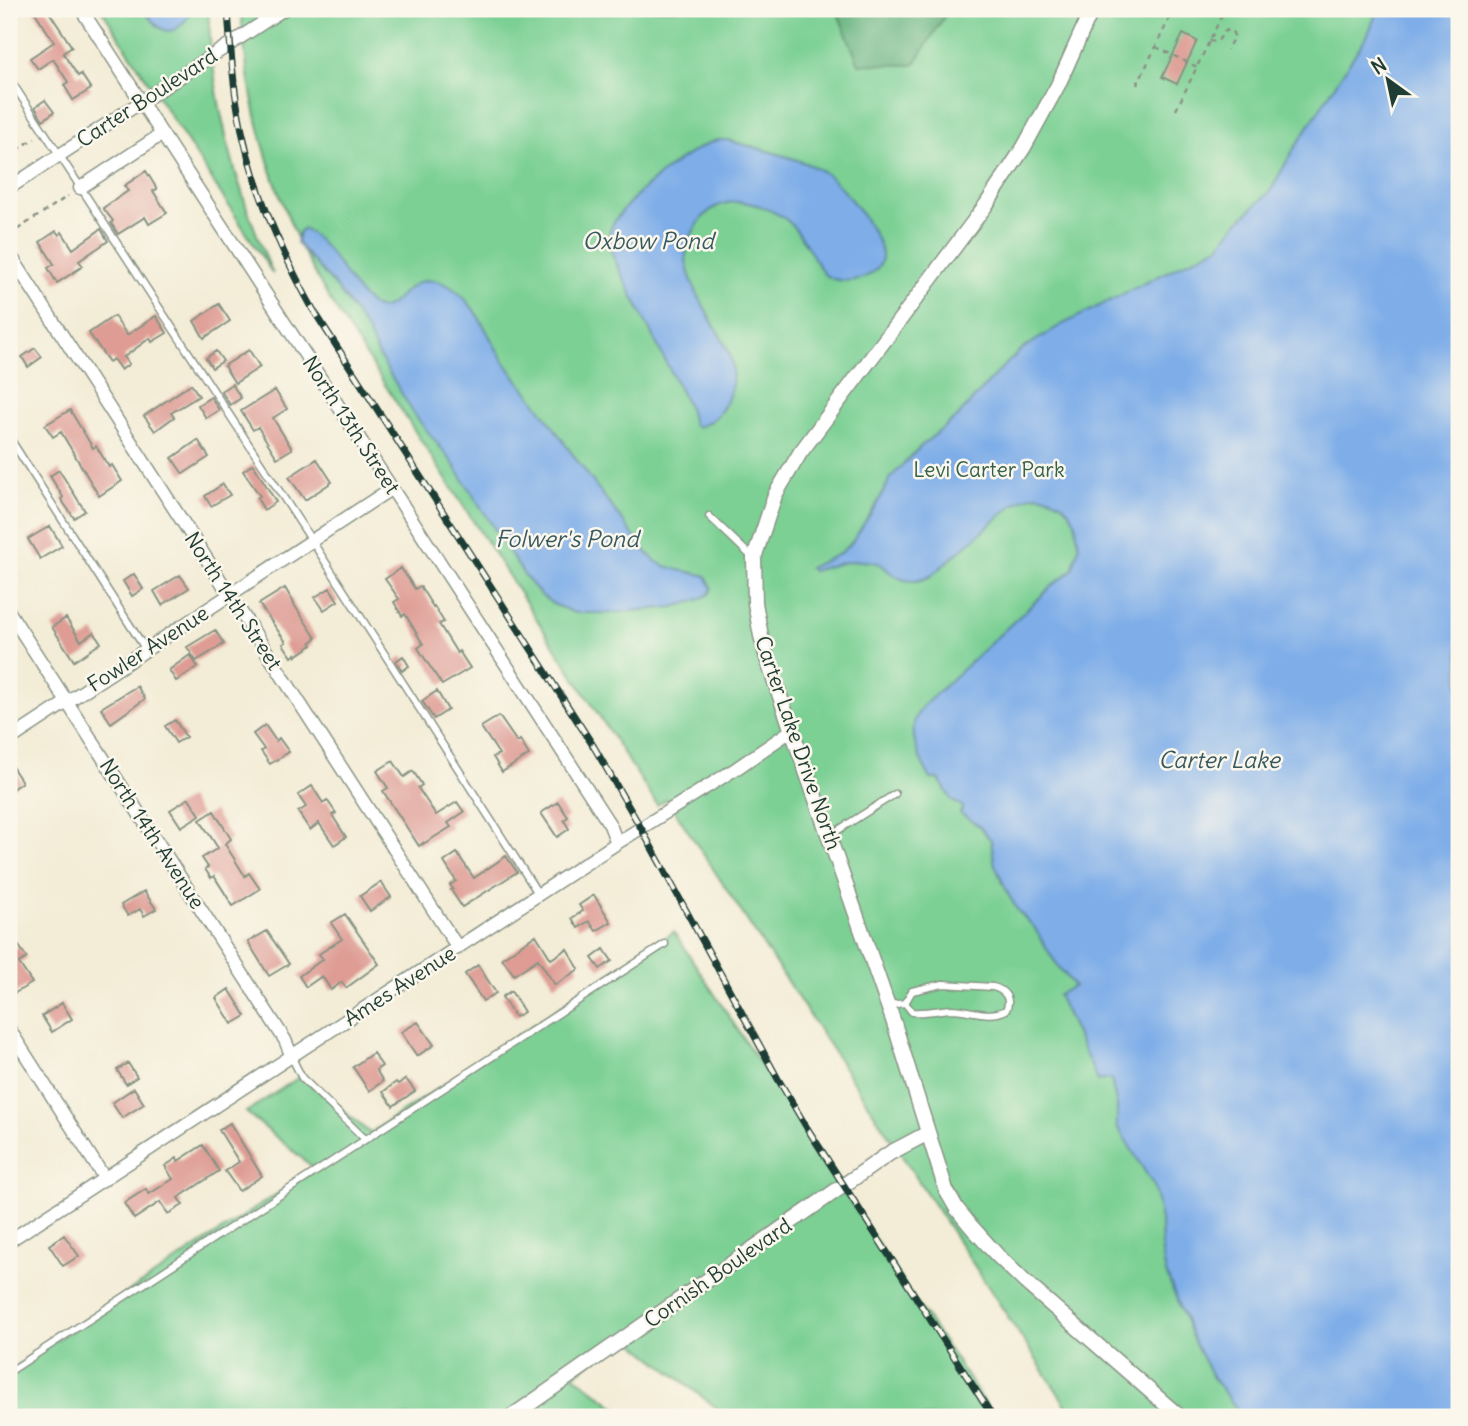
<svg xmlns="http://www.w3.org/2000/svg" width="1468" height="1426" font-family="Delius,sans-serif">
<rect width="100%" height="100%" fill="#fbf7ec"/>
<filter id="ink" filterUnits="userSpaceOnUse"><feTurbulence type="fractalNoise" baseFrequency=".0143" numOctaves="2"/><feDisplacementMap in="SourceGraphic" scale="14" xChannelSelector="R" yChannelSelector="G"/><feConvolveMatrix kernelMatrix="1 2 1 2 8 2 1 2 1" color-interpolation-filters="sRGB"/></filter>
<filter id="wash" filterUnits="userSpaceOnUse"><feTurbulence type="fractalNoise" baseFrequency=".00686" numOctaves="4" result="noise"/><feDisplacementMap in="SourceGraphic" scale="28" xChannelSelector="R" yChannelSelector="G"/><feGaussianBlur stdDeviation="1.57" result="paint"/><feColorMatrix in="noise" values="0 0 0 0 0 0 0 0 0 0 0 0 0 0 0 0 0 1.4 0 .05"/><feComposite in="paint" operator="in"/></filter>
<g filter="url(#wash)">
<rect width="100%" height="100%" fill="#f3ecd6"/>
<path fill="#7bd094" stroke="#4d8664" stroke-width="2" d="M101 9H208C212 101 236 190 273 274Z
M241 9H1459V1417H1074L667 799 657 805 328 297C313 270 298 243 287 214 260 148 245 80 241 9Z
M674 932 911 1295 995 1417H728L626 1337 574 1375 628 1417H9V1371L315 1169 246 1112 301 1076 370 1133Z"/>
<path fill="#64b27e" stroke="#427859" stroke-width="2" d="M836 9H949L914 65 859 64Z"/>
<path fill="#7eade8" stroke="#4e758e" stroke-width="2" d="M142 9H193C173 42 163 34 142 9Z
M1378 9H1459V1417H1243L1213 1378 1195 1344 1166 1273 1162 1253 1161 1220 1154 1186 1117 1126V1106L1111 1079 1098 1081 1058 995 1074 986 1056 964 1034 927 1018 911 1008 894 995 865 991 840 979 826 960 813 963 807 959 804 953 802 939 779H931C922 763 909 740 915 720 916 715 920 710 923 706L1054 584 1072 570 1079 547 1075 522 1069 511 1061 503 1049 497 1037 495 1028 497 1013 505 931 576C917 583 903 583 890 572 885 569 883 564 877 563 855 557 833 565 812 571L809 568 839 554 852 542 878 502 891 477 921 446 957 417 999 371 1022 349 1061 325 1219 246 1236 224 1271 190 1292 152 1368 34Z
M718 140H727C754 148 802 158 825 173 841 184 883 237 882 257 880 279 841 288 824 274 813 258 802 234 788 221 780 214 770 210 760 206 729 196 708 204 693 232 689 240 685 249 686 258 687 283 716 327 728 350 740 378 729 418 697 427L693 424 689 408 617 265C613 255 607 244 609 234 615 205 691 146 718 140Z
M304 229C327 242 340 269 356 289 362 296 367 303 375 307 397 317 408 263 449 286 478 303 489 341 508 367 516 379 526 389 534 400 546 416 557 432 568 448 592 481 617 513 641 546 646 551 651 558 657 562 671 571 691 571 706 576L712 588 709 594 698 600 673 607 612 613H575L553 604 541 595 524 575 452 462 414 414 379 356 367 331 355 313 337 288 297 243C297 236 298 232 304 229Z"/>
<g id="blocks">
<path fill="#de9c94" d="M33 9H47L72 47 63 53 78 76 81 74 91 89 73 100 64 85 68 82 53 59 38 69 30 58 54 42Z
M1183 34 1197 41 1177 84 1162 77Z
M45 100 54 112 43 120 35 107Z
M146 171 157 189 153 191 167 213 149 224 145 217 118 234 111 223 113 221 103 208 128 191 124 186Z
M101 229 108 241 79 261 83 266 57 283 48 268 54 264 40 242 56 231 59 235 62 232 73 249Z
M219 304 230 321 204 338 194 321Z
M114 316 127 335 156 316 167 333 152 342 150 338 124 357 129 364 121 370 113 359 109 362 89 333Z
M35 348 42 357 28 367 22 357Z
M249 350 260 367 235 383 224 366Z
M216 351 223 361 212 368 206 358Z
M191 384 199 396 171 413 174 417 155 431 144 416Z
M232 384 241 398 230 405 221 391Z
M275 390 287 409 273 418 292 449 277 458 258 427 253 430 241 411Z
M211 397 219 410 206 418 198 405Z
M70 410 93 448 96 446 109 467 112 465 122 481 99 496 61 432 53 437 45 425Z
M198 440 209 457 183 474 172 458Z
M317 459 332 482 305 500 289 477Z
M253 464 276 502 264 510 257 498 260 496 243 471Z
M59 470 85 511 74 518 61 499 63 497 50 476Z
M223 484 230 495 211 506 205 496Z
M50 526 62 546 40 559 28 539Z
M401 568 415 589 420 586 433 607 434 606 444 622 439 624 457 653 459 651 470 668 442 685 418 648 423 644 405 614 402 616 394 602 399 599 385 579Z
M134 574 143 589 132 596 123 581Z
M180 575 189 588 162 605 154 591Z
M285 588 294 603H293L316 638 311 642 312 645 296 656V654L292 657 283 644 286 642 259 604Z
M330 588 338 601 324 610 315 597Z
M66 618 81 641 94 632 101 643 74 661 52 627Z
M215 630 224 644 196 661 187 647Z
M190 655 198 667 176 681 169 670Z
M403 656 409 666 402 671 396 661Z
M137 686 145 699 111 723 101 708Z
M437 691 448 710 434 719 422 701Z
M499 716 517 742 520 740 529 755 502 772 493 757 499 754 481 727Z
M175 720 186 737 176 743 165 726Z
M265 725 276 741 279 738 289 752 270 764 261 751 264 749 253 734Z
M393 761 404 777 413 771 422 785 418 788 436 815 457 802 464 812 448 823 451 827 423 844V843L419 846 383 791 388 788 377 771Z
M9 762 22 782 9 791Z
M312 786 323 803 327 800 336 813 332 815 346 837 334 845 319 823 310 830 298 812 306 807 298 795Z
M189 798 200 815 181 827 170 810Z
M558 802 568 817 564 820 569 829 557 837 541 813Z
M214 811 231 839 225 844 245 876 249 873 260 889 233 906 214 876 211 878 205 869 208 867 202 858 218 848 200 820Z
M457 853 474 878 506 856 517 872 462 907 451 890 453 889 450 885 456 881 444 862Z
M381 882 391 897 370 911 360 896Z
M144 891 156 909 144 916 140 909 128 916 121 905Z
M594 895 611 922 596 931 589 921 578 928 572 918 583 911 579 905Z
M345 914 379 964 346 988 342 982 331 990 322 976 306 987 299 976 323 959 319 954 342 939 331 923Z
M267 931 289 964 269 976 248 942Z
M536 935 551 959 567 949 579 969 555 985 538 959 514 975 502 958Z
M19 946 27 958 19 963 32 983 15 993 9 983V947L12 951Z
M604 949 612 961 600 969 592 958Z
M478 965 496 993 483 1001 465 974Z
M229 989 246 1016 232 1024 216 998Z
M511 991 524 1012 515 1017 502 997Z
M62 1003 72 1019 52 1032 42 1016Z
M418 1022 434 1045 417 1056 401 1032Z
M373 1053 382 1066 376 1070 383 1081 369 1091 353 1067Z
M128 1063 137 1077 126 1084 117 1070Z
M406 1079 415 1091 393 1106 383 1092 396 1082 398 1084Z
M134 1088 144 1104 122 1118 112 1103Z
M230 1123 262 1176 239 1191 225 1171 239 1162 219 1130Z
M203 1145 219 1171 178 1198 183 1205 168 1214 160 1202 134 1219 124 1203 146 1189 149 1194 173 1179 165 1166 177 1158 178 1161Z
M64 1235 79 1256 63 1266 49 1245Z"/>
</g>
</g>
<g filter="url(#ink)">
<use href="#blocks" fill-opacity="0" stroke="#899485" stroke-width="2"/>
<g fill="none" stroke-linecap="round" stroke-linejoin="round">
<defs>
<path id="service" d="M9 78 312 541 539 895
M9 437 146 650
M709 516 753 558
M829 836 895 794
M889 1005 905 1003 912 1012C926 1013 938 1010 951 1009 969 1009 989 1019 1006 1010 1012 998 1004 990 993 987L943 984 912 991 905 1003
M292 1058 302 1078 365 1139
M9 1372 665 944"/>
<path id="minor" d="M81 9 610 825 617 843
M9 188 284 9
M80 188 162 134
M9 253 458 948
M9 612 285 1040 292 1057
M9 740 392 488
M9 1029 105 1179
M9 1241 617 843 737 768 792 730"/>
<path id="tertiary" d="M1092 9 1058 85 1024 147 986 205 800 453 775 495 754 558 755 603 761 636 769 665 894 1023 946 1190 957 1209 970 1225 997 1255 1025 1282 1180 1417
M511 1417 890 1153 928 1133"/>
</defs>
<use href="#service" stroke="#899485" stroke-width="9"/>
<use href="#minor" stroke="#899485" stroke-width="15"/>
<use href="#tertiary" stroke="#899485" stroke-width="17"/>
<path stroke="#899485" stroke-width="2.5" stroke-dasharray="5 5" stroke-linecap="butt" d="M1209 41 1217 42 1224 32 1229 29 1233 33 1234 36 1227 50
M1156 47 1197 67
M1137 85 1174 9
M1176 110 1225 9
M9 155 35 138
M9 235 68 196"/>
<use href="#service" stroke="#fff" stroke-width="6"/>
<use href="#minor" stroke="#fff" stroke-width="12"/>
<use href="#tertiary" stroke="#fff" stroke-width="14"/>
<defs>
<path id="rail" d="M228 9C230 43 232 77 238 110 250 182 279 248 314 311L594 747 641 828 778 1079 807 1128 993 1417"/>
</defs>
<use href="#rail" stroke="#1f3d34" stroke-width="7"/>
<use href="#rail" stroke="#fbf7ec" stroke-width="4.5" stroke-dasharray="13" stroke-linecap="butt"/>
</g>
</g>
<g text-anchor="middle" stroke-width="5" stroke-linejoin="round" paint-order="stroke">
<g font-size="21" fill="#1f3d34" stroke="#fbf7ec">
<text transform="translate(147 98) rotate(-33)" y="7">Carter Boulevard</text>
<text transform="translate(351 425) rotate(57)" y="7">North 13th Street</text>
<text transform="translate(233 601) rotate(57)" y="7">North 14th Street</text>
<text transform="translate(148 649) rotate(-33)" y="7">Fowler Avenue</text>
<text transform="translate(798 743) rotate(71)" y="7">Carter Lake Drive North</text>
<text transform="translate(152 834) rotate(57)" y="7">North 14th Avenue</text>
<text transform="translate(400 986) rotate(-33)" y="7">Ames Avenue</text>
<text transform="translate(718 1273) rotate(-35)" y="7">Cornish Boulevard</text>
</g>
<g font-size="21" fill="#36624c" stroke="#fbf7ec">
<text x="989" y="477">Levi Carter Park</text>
</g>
<g font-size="23" font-style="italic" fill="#375961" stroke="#fbf7ec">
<text x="648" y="249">Oxbow Pond</text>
<text x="567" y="547">Folwer's Pond</text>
<text x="1219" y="768">Carter Lake</text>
</g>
</g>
<rect width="1468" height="1426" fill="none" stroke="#fbf7ec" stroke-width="35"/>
<g transform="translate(1388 80) rotate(327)" stroke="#fbf7ec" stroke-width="5" paint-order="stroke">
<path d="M0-5L12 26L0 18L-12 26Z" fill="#1f3d34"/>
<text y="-10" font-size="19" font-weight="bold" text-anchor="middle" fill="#1f3d34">N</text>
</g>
</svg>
